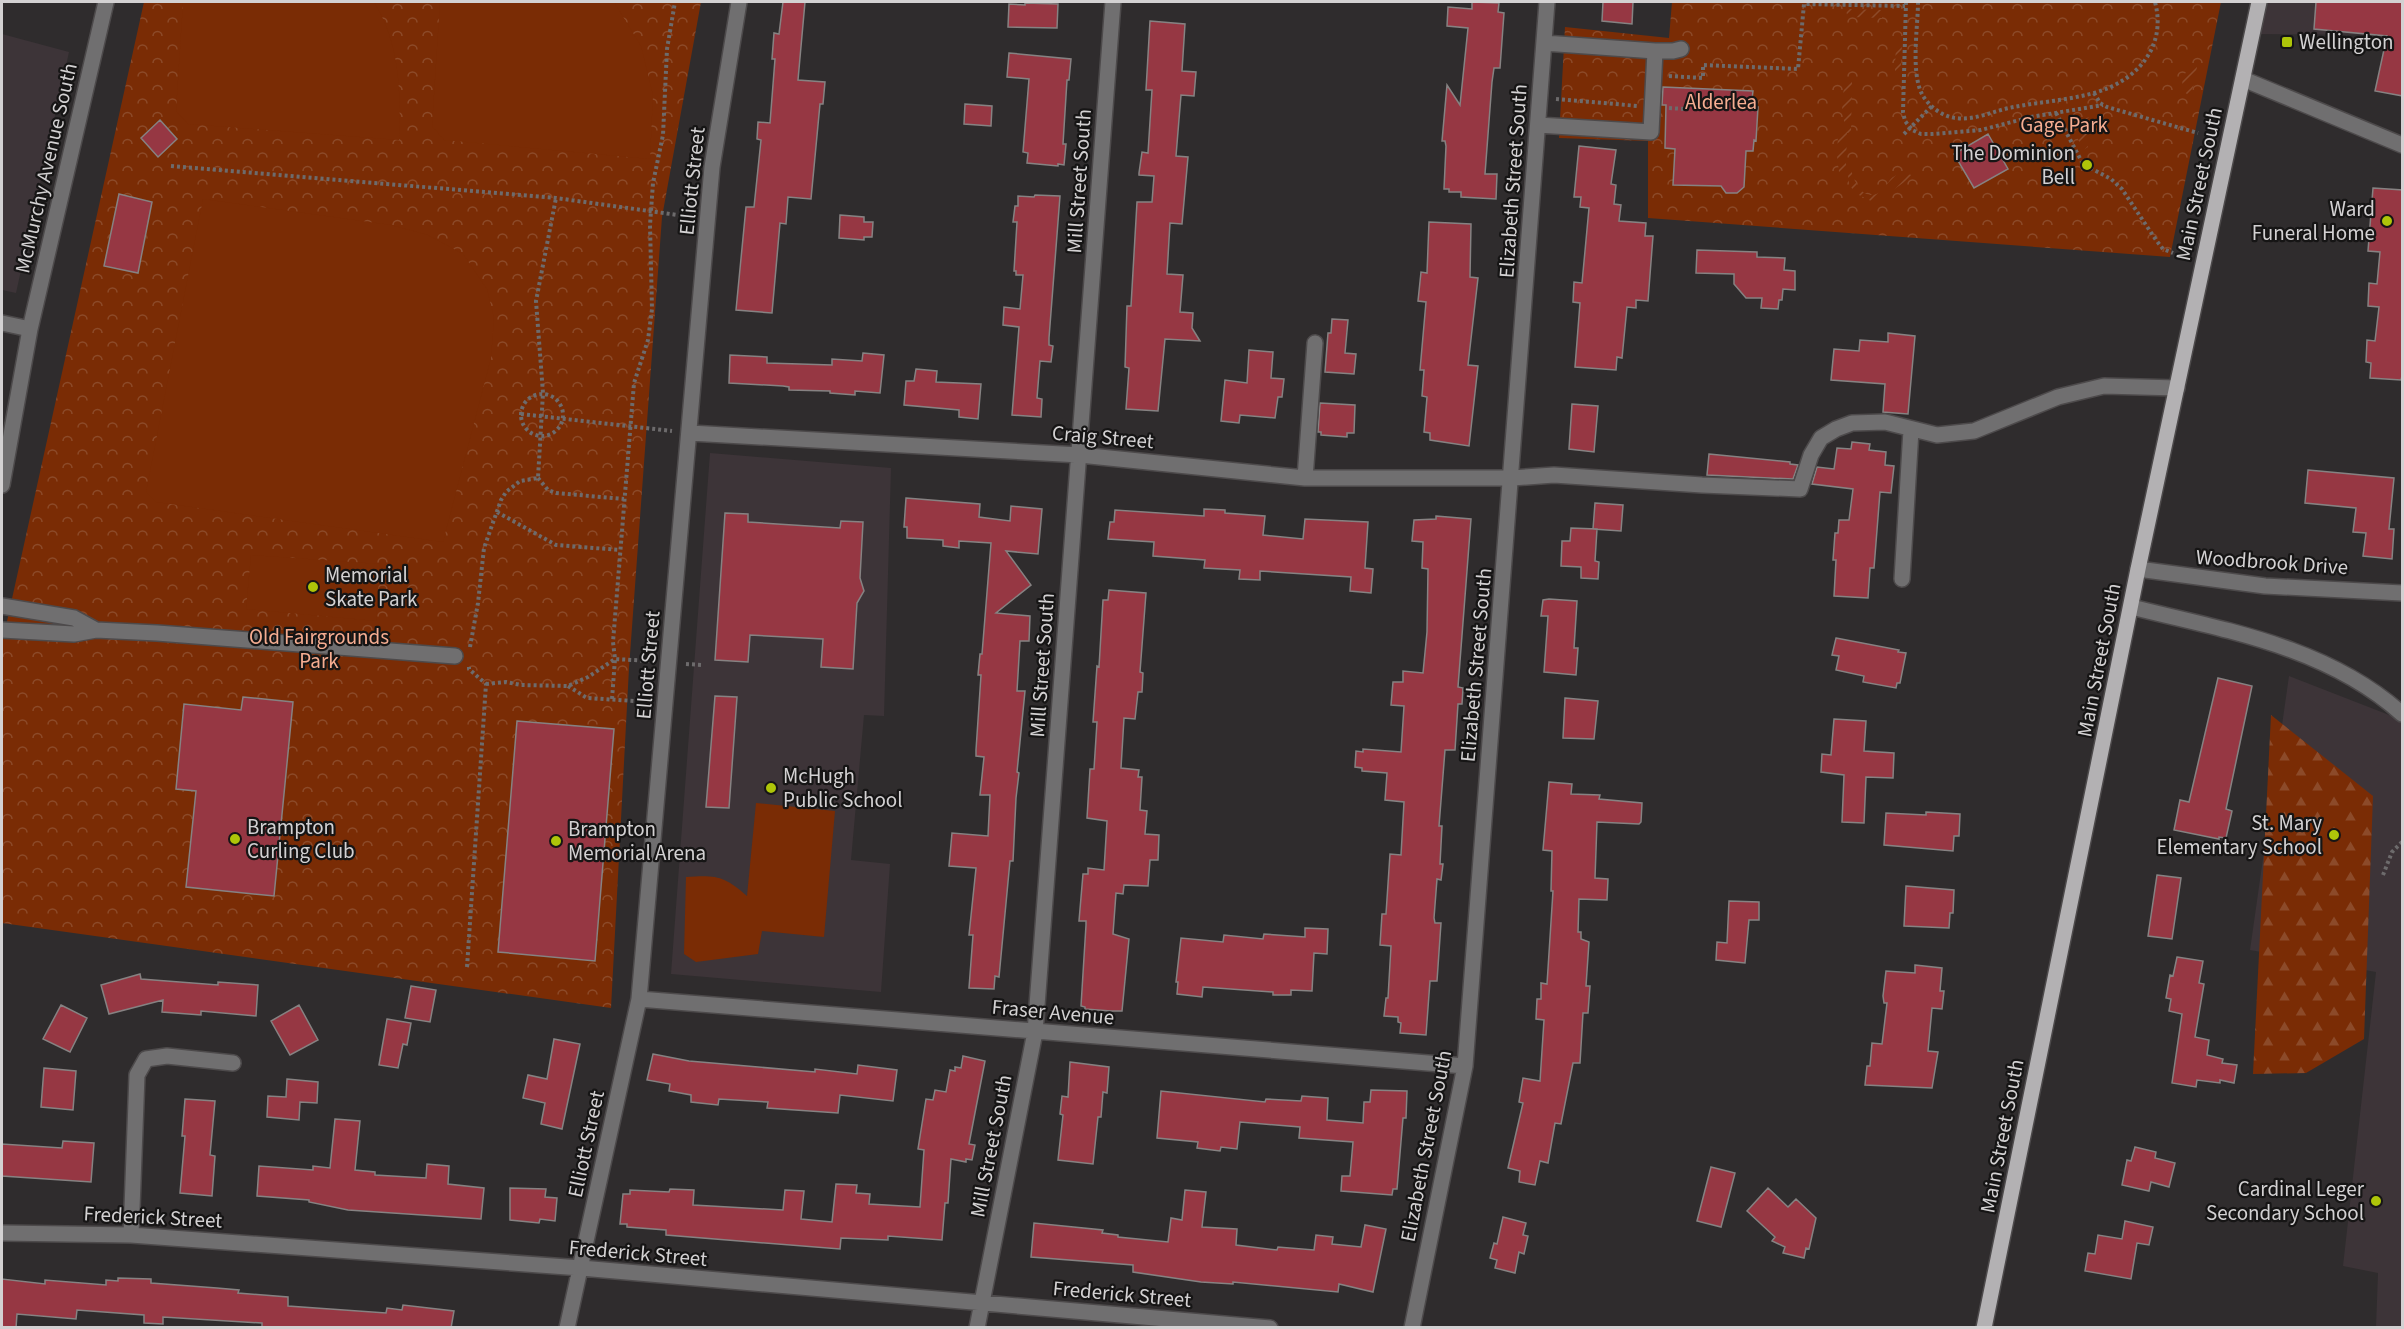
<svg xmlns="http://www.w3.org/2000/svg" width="2404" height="1329" font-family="'Source Sans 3',sans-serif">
<defs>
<pattern id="forest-firs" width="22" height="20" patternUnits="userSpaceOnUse" patternTransform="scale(1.5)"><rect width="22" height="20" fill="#7a2c05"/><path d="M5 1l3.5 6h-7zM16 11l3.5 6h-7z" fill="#8c4a29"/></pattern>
<pattern id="park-crowns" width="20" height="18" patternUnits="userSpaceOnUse" patternTransform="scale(1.5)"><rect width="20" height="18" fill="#7a2c05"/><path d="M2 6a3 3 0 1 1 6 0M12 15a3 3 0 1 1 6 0" fill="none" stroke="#8c4a29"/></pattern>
<pattern id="garden-furrows" width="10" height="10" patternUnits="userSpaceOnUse" patternTransform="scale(1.5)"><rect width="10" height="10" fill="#7a2c05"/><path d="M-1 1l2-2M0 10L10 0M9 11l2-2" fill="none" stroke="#8c4a29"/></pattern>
</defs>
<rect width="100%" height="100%" fill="#2f2c2d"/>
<path fill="#3d3438" d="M2259 2H2402V35L2252 34Z
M2 34 69 52 16 293 2 290Z
M710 453 891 468 884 716 864 715 851 860 890 864 881 992 671 974Z
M2289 676 2402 720V1327H2376L2378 1273 2343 1266 2376 972 2250 950Z"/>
<path fill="url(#forest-firs)" d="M2271 715 2373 796 2364 1039 2306 1073 2253 1074Z"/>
<path fill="url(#park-crowns)" d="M144 2H701L662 217 629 668 611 1008 2 923V644Z
M1672 2H2221L2170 257 1648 218V141L1559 138 1565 27 1669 38Z"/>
<path fill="url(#garden-furrows)" d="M1846 9 1882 10V18L1849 17 1847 15Z
M1896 41 1902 42 1901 71H1895Z
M2189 67H2197L2191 97 2183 91 2182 79Z
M1849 80H1852L1851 133H1847L1846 164 1847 169H1851C1854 183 1865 205 1883 190 1888 186 1888 179 1895 176 1901 172 1907 173 1913 176L1883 197 1871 201 1855 193 1849 184 1848 175 1843 172H1839L1837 156 1838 135 1845 126 1842 110 1844 85Z
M2090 117 2100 120C2098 130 2093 131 2088 138V147L2083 150 2073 128 2076 121Z"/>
<path fill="#7a2c05" d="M183 2H374C400 44 401 92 399 140L188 124 176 111Z
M440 2H614L641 46 653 95 650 159 444 140 432 126Z
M203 199 391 225 428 235 463 254 487 289 494 318 491 358 443 542 156 502 146 492Z
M251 555 380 564 376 621 246 609Z
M756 803 835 811 824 937 762 931 758 954 696 962 684 954 686 877C717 875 724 876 747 896Z"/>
<path fill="#963743" stroke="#868282" stroke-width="1.5" d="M783 2H805L798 80 825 82 823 104H820L811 199 788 197 786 224 780 223 772 313 736 310 746 207H754L761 140 757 139 758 122 770 123 775 59H772L774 33 779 34Z
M1472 2 1499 3 1498 12 1504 13 1500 68H1494L1492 82 1485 174H1497L1496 199 1461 197V192H1449V189H1444L1446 146 1445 141H1442L1447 85 1460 105 1468 28 1447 26 1448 7 1472 9Z
M1603 2H1633L1632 24 1602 21Z
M2316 2H2403V96L2375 91 2387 36 2314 29Z
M1025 3 1058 4 1057 28 1008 27 1009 4 1025 5Z
M1150 21 1185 24 1182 71 1196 72 1194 96 1181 95 1176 156 1188 157 1182 224 1170 223 1167 274 1183 275 1180 312 1193 313 1192 328 1200 341 1165 339 1158 411 1126 409 1129 368 1125 367 1127 306H1131L1137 202H1152L1154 176 1139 175V173L1142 152 1148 153 1152 90H1146Z
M1009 53 1071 59 1069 80H1067L1063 144H1066L1064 165 1058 164V166L1027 163 1028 153 1023 152 1029 79 1007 77Z
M1663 87 1753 91 1751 107H1758L1756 141 1754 140 1753 151H1746L1744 187 1737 193H1726L1721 186 1673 185 1675 149 1665 148 1666 105H1662Z
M965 104 992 106 991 126 964 124Z
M160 120 177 139 158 157 141 138Z
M1988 134 2008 169 1974 188 1954 154Z
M1579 146 1616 150 1611 184 1616 185 1614 204 1621 205 1619 221 1646 223 1645 236H1653L1648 301 1636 300V308L1627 307 1622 358 1617 357 1616 370 1575 367 1580 303 1573 302 1574 282 1582 283 1589 208 1580 207 1581 197H1574Z
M2373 188 2403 190V372L2401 380 2370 378 2371 363 2366 362 2367 340 2375 341 2379 307 2368 306 2369 283 2377 284 2380 252 2368 251Z
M119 194 152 202 138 273 104 266Z
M1035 195 1060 196 1049 338V345L1053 346 1051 362 1040 361 1037 398 1042 399 1041 417 1012 415 1019 327 1003 325 1004 307 1020 309 1023 275H1016V271H1014L1017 222H1013L1015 206H1018V196L1034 197Z
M840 215 864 217V222H873L872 237H864V240L839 238Z
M1429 222 1471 224 1470 277 1478 278 1468 365 1478 366 1469 446 1430 440V433L1424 432 1427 397 1422 396 1424 370H1420L1426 302 1418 301 1421 272 1427 273Z
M1697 250 1757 252V257L1785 258 1784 270 1795 271V290L1783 289 1782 300H1779L1778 309 1761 308 1762 298H1746L1734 284V274L1696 273Z
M1332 319 1348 320 1345 353 1356 354 1354 374 1325 372 1328 333H1331Z
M1888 333 1915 336 1908 414 1883 412 1885 384 1831 380 1834 349 1859 351 1860 340 1888 342Z
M1249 350 1273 352 1271 378 1284 379 1282 397H1278L1275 418 1240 415 1239 423 1221 421 1225 380 1247 383Z
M863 353 884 355 880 393 855 391V395L830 393V391L789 390V387L783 386 729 383 730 355 767 357V363L832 365V359L862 361Z
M916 369 937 371 936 382 981 384 978 419 959 417V410L904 405 906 381H914Z
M1320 403 1355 405 1354 433H1347V437L1321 435V432H1318Z
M1572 404 1598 406 1594 452 1569 449Z
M1852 442 1870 444 1869 450 1886 452 1885 465 1894 466 1891 493 1880 492 1874 568H1870L1868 598 1834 596 1836 560H1833L1835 533H1838L1839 520H1849L1853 489 1812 484 1817 467 1834 469 1837 448 1851 449Z
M1709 454 1790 462V464L1798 465 1793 479 1707 475Z
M2308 470 2394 478 2389 529H2394L2392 559 2363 556 2366 533 2353 532 2356 508 2305 503Z
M906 498 980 504 979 517 1010 521 1011 506 1042 509 1038 554 1006 551 1031 585 996 613 1030 616 1029 641H1020L1017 691H1025L1017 772 1019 773 1016 798 1013 861H1010L999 977 995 976 994 989 969 988 973 935H969L976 868 949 866 952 833 988 836 990 795H980L984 757 976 756V750L981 675H978L980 654H982L991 543 959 541V548L943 546V540L907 538V527H904Z
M1595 503 1623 505 1621 531 1593 529Z
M1204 509 1225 510V513L1265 516 1263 535 1303 539 1305 519 1368 522 1365 568 1373 569 1371 593 1350 591 1351 577 1260 571V580L1239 579 1240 570 1204 568 1205 560 1153 556 1154 542 1108 539 1110 522H1114L1115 510 1204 516Z
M725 513 748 514V522L777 524 840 528 841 521 863 522 860 578 864 591 857 603 853 669 821 667 823 639 750 635 748 662 715 660Z
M1436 516 1471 519 1458 687 1463 688 1462 704H1458L1455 750H1445L1439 826H1442L1440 864H1443L1441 880 1437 879 1434 918 1435 923H1441L1437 981H1430L1426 1035 1400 1033 1401 1023 1398 1022V1017L1384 1016 1386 998H1388L1391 946 1380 945 1382 914H1386L1390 854 1401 855 1404 802 1385 800 1387 773 1362 771V768L1355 767 1356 751 1363 752V749L1401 752 1404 706 1391 705 1393 682H1403V671L1423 673 1427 632 1428 569 1422 568 1423 542 1412 541 1414 520 1436 519Z
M1571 528 1597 529 1595 561 1599 562 1598 579 1581 578V567L1561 566 1562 541H1570Z
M1109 590 1146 593 1140 672 1143 673 1142 692H1138L1135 719 1124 718 1121 768 1139 770 1138 777H1142L1140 810 1147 811 1145 834 1159 835 1158 860H1150L1148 886 1124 885 1123 894 1116 893 1113 934 1129 939 1122 1011H1111L1085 1009V1007L1081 1006 1086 925V921H1079L1083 874H1088V868L1104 870 1107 821 1087 818 1090 769H1094L1097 722H1093L1097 666 1099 667 1103 600H1108Z
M1549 599 1577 601 1574 648H1578L1576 675 1544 672 1548 616H1541L1543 600Z
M1836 638 1899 650 1898 652 1906 653 1900 683H1897L1896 688 1863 682 1864 676 1836 670 1839 656 1832 655Z
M2218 678 2252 686 2226 809 2232 811 2226 838 2219 837V839L2174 830 2180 800 2189 802Z
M715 696 737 697 729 808 706 807Z
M243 697 293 702 274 896 186 887 196 791 176 789 184 704 241 710Z
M1565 698 1598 701 1594 739 1563 738Z
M1834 719 1866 721 1864 751 1894 753 1893 778 1866 777 1864 823 1842 822 1844 775 1821 772 1822 754 1831 755Z
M517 721 614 729 595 961 498 952Z
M1549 782 1572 784 1571 794 1600 795 1599 799 1642 803 1641 822 1639 824 1597 822 1595 878 1608 879 1607 900 1579 899 1578 932H1581V939L1589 942 1586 986H1590L1588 1013H1583L1580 1063H1573L1561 1124 1555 1123 1548 1163 1540 1161 1535 1185 1519 1182 1520 1171 1508 1168 1523 1103 1519 1102 1523 1078 1540 1081 1544 1020 1536 1019 1537 999H1541V983L1547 984 1553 891H1551L1552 851 1543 850Z
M1926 812 1960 814 1959 836H1954L1953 851 1884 845 1886 813 1926 815Z
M2157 875 2181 878 2172 939 2148 936Z
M1906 886 1954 890 1953 913H1950L1949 928 1904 926Z
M1729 901 1759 902V920H1749L1745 963 1716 960 1717 942 1727 943Z
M1305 928 1328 929 1327 954 1314 953 1312 991 1291 990V995H1273V992L1203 987 1202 997 1177 994 1178 982H1176L1181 938 1223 942 1224 935 1263 939 1264 934 1305 937Z
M2177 957 2203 961 2199 983 2204 984 2195 1037 2209 1040 2207 1055 2223 1059 2222 1063 2237 1065 2234 1083 2220 1080V1083L2197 1080 2196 1087 2172 1083 2182 1014 2169 1011 2171 999 2166 998 2170 975 2173 976Z
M1915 965 1942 968 1940 991H1944L1942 1009 1932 1008 1928 1051 1938 1052 1932 1088 1865 1085 1867 1066H1870L1872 1043 1882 1044 1887 1003H1884L1883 996 1886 971 1915 973Z
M140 974 141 979 218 985V982L258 985 256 1016 201 1011V1015L162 1012 163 1000 109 1014 101 985Z
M411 986 436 990 430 1022 405 1018Z
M61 1005 87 1018 70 1052 43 1039Z
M299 1005 318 1040 290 1055 271 1021Z
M387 1019 411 1023 407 1045 403 1044 398 1068 379 1065Z
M554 1039 580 1044 562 1129 541 1124 545 1103 523 1098 528 1075 547 1079Z
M653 1054 689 1061 815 1072V1069L857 1074 858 1065 897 1070 893 1101 840 1095 838 1113 767 1108 768 1102 719 1099 718 1105 691 1102V1095L669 1091 670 1084 647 1080Z
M963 1056 985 1061 969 1144 975 1145 972 1160 966 1159V1162L951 1159 948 1203H945L942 1240 888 1236V1240L841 1238 840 1249 666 1235V1230L627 1227V1224H620L623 1194H630V1190L669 1192 670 1189 694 1190 693 1205 783 1210 785 1190 804 1191 801 1219 832 1222 836 1184 857 1185 856 1193 870 1194 869 1204 920 1207 924 1150 918 1149 926 1099 933 1100 935 1090 946 1092 950 1070 955 1071V1067L961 1068Z
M1070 1062 1109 1067 1107 1093 1103 1092 1101 1117H1098L1093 1164 1058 1160 1063 1115 1060 1114 1062 1096 1068 1097Z
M44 1068 76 1071 73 1110 41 1107Z
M287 1079 318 1082 317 1103 300 1102 299 1120 267 1117 268 1096 286 1097Z
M1371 1090 1407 1091 1406 1118H1403L1397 1189H1393L1392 1195 1341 1191 1342 1176H1350L1353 1142 1299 1138 1300 1127 1240 1122 1237 1149 1221 1147 1220 1151 1197 1148 1198 1142 1157 1138 1161 1091 1265 1102 1266 1099 1301 1101 1302 1096 1328 1098 1327 1120 1363 1123 1364 1102H1370Z
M185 1099 215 1101 210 1155 215 1156 212 1196 180 1193 185 1136H182Z
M335 1119 360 1121 355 1170 375 1172V1175L426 1178 427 1164 449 1166 448 1184 484 1188 481 1219 348 1210 309 1202V1200L257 1196 259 1166 313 1170V1166L330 1168Z
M63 1141 94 1143 91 1182 2 1176V1144L62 1148Z
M2135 1147 2156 1152 2155 1158 2175 1163 2169 1187 2151 1182 2149 1191 2122 1185 2127 1160 2131 1161Z
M1711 1167 1735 1173 1721 1227 1697 1221Z
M510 1188 546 1189 545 1197 557 1198 555 1221 540 1219 539 1223 510 1220Z
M1768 1188 1788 1207 1796 1199 1816 1218 1809 1249 1806 1248 1804 1258 1783 1253 1785 1247 1772 1241 1775 1237 1747 1211Z
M1185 1190 1206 1192 1202 1227 1237 1229 1236 1245 1277 1250 1278 1247 1314 1250 1316 1235 1333 1237 1332 1244 1361 1247 1365 1225 1386 1229 1373 1292 1339 1284 1338 1292 1233 1282V1284L1201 1282 1133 1272V1265L1031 1257 1034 1223 1103 1230 1102 1233 1118 1235V1237L1168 1242 1171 1218 1182 1220Z
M1503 1217 1526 1223 1523 1235 1528 1236 1524 1254 1519 1252 1515 1273 1495 1268 1497 1260 1490 1258 1494 1243 1497 1244Z
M2125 1221 2153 1227 2149 1245 2137 1243 2131 1279 2085 1271 2088 1253 2095 1254 2098 1235 2122 1239Z
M118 1278 151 1279V1283L217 1288 239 1290 238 1293 288 1297V1306L386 1313 387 1308 402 1310 403 1305 454 1311 451 1328H262V1323L163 1317V1324L144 1323V1315L77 1310 76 1319 17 1314 16 1328H2V1279L45 1284V1280L106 1285V1280L118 1281Z"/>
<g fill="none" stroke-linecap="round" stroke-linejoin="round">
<defs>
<path id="minor" d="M1544 43 1655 51H1673L1681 49
M2243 79 2402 145
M1538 125 1651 132 1655 51
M2 323 30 329
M690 433 1080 455 1305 478H1512L1554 475 1702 485 1800 489 1811 455 1821 438 1836 429 1852 423 1885 422 1937 435 1974 431 2058 397 2104 386 2177 388
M1305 478 1315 343
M2 485 30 329 106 2
M2138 569 2265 586 2402 593
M1902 579 1911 430
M2 606 74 618 96 630
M2131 607C2225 630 2328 647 2402 714
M2 630 74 634 96 630 157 633 455 656
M639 999 1465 1066
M2 1233 131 1235 581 1268 1270 1328
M131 1235 137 1075 146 1059 167 1056 233 1063
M567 1328 639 999 712 167 739 2
M977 1328 1035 1032 1113 2
M1412 1328 1465 1066 1547 2"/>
<path id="major" d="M1984 1328 2138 569 2259 2"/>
</defs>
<use href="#minor" stroke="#4d4a4b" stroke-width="18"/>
<use href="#major" stroke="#4d4a4b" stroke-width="18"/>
<path stroke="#6d6b6c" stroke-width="4" stroke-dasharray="3 3" stroke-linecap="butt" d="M1906 2 1903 112 1905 121 1912 130 1921 134H1932L1981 130 2031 117 2103 105
M1918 2C1918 27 1910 74 1923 96 1930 107 1943 117 1956 118 1975 121 1995 110 2014 107 2040 102 2068 100 2094 93 2137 81 2167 47 2155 2
M1669 76 1703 78V65L1798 69 1804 4 1905 6
M2094 93 2100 103 2107 107 2198 133
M1556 99 1638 106
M1669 108 1684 109
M2056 113 2083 164 2111 179 2122 189 2156 240 2163 249 2173 253
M1904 134 1932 106
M171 166 556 198 692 217
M521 415a21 21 0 1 1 42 0a21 21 0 1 1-42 0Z
M521 414 672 431
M538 478 548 490 556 493 624 499
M497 512 556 545 620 550
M470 647 478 603 484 548 501 500 506 492 520 481 538 478 543 393 536 301 556 198
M686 664 703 665
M486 684 506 682 521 685 568 686 588 677 615 659 651 661
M568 686 587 698 650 702
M612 699 615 659 613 642 634 383 648 340 652 309 650 225 653 183 663 135 667 49 675 2
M2383 875 2392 852 2402 842
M467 967 486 684 469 669V667"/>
<use href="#minor" stroke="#706f70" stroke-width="15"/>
<use href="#major" stroke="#b3b1b3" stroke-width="15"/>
</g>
<g fill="#aec509" stroke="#161515" stroke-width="2">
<rect x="2281" y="36" width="12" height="12" rx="3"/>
<circle cx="2087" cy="165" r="6"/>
<circle cx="2387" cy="221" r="6"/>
<circle cx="313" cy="587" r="6"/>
<circle cx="771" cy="788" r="6"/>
<circle cx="2334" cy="835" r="6"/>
<circle cx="235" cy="839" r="6"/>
<circle cx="556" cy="841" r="6"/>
<circle cx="2376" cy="1201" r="6"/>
</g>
<g text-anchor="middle" stroke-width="4.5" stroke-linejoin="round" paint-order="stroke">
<g font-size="21" fill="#d3d1d2" stroke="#161515" text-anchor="start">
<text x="2299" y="49">Wellington</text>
<text x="2075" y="160" text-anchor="end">The Dominion<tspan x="2075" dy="24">Bell</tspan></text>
<text x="2375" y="216" text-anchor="end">Ward<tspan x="2375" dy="24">Funeral Home</tspan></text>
<text x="325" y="582">Memorial<tspan x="325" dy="24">Skate Park</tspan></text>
<text x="783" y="783">McHugh<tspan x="783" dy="24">Public School</tspan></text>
<text x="2322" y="830" text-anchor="end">St. Mary<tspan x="2322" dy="24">Elementary School</tspan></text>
<text x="247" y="834">Brampton<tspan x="247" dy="24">Curling Club</tspan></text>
<text x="568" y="836">Brampton<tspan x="568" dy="24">Memorial Arena</tspan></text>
<text x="2364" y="1196" text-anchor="end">Cardinal Leger<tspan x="2364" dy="24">Secondary School</tspan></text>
</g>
<g font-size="21" fill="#f6ad91" stroke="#161515">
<text x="1721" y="109">Alderlea</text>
<text x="2064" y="132">Gage Park</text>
<text x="319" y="644">Old Fairgrounds<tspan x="319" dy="24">Park</tspan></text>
</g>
<g font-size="21" fill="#d3d1d2" stroke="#161515">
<text transform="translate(46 168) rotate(-77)" y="7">McMurchy Avenue South</text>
<text transform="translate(692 181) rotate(-84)" y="7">Elliott Street</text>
<text transform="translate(1079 181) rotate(-86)" y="7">Mill Street South</text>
<text transform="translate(1513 181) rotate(-86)" y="7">Elizabeth Street South</text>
<text transform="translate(2199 184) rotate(-78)" y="7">Main Street South</text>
<text transform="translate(1103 437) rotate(5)" y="7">Craig Street</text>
<text transform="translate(2272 562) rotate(4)" y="7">Woodbrook Drive</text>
<text transform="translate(2099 660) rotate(-79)" y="7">Main Street South</text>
<text transform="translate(648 665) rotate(-85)" y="7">Elliott Street</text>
<text transform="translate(1042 665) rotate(-86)" y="7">Mill Street South</text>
<text transform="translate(1476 665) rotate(-85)" y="7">Elizabeth Street South</text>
<text transform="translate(1053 1012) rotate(5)" y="7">Fraser Avenue</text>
<text transform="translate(2002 1136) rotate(-79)" y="7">Main Street South</text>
<text transform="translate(586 1144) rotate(-78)" y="7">Elliott Street</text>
<text transform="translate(991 1146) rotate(-79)" y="7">Mill Street South</text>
<text transform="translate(1426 1146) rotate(-79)" y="7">Elizabeth Street South</text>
<text transform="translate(153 1217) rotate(3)" y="7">Frederick Street</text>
<text transform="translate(638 1253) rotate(5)" y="7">Frederick Street</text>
<text transform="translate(1122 1294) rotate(5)" y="7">Frederick Street</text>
</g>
</g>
<rect width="2404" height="1329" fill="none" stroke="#d3d1d2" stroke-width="6"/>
</svg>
